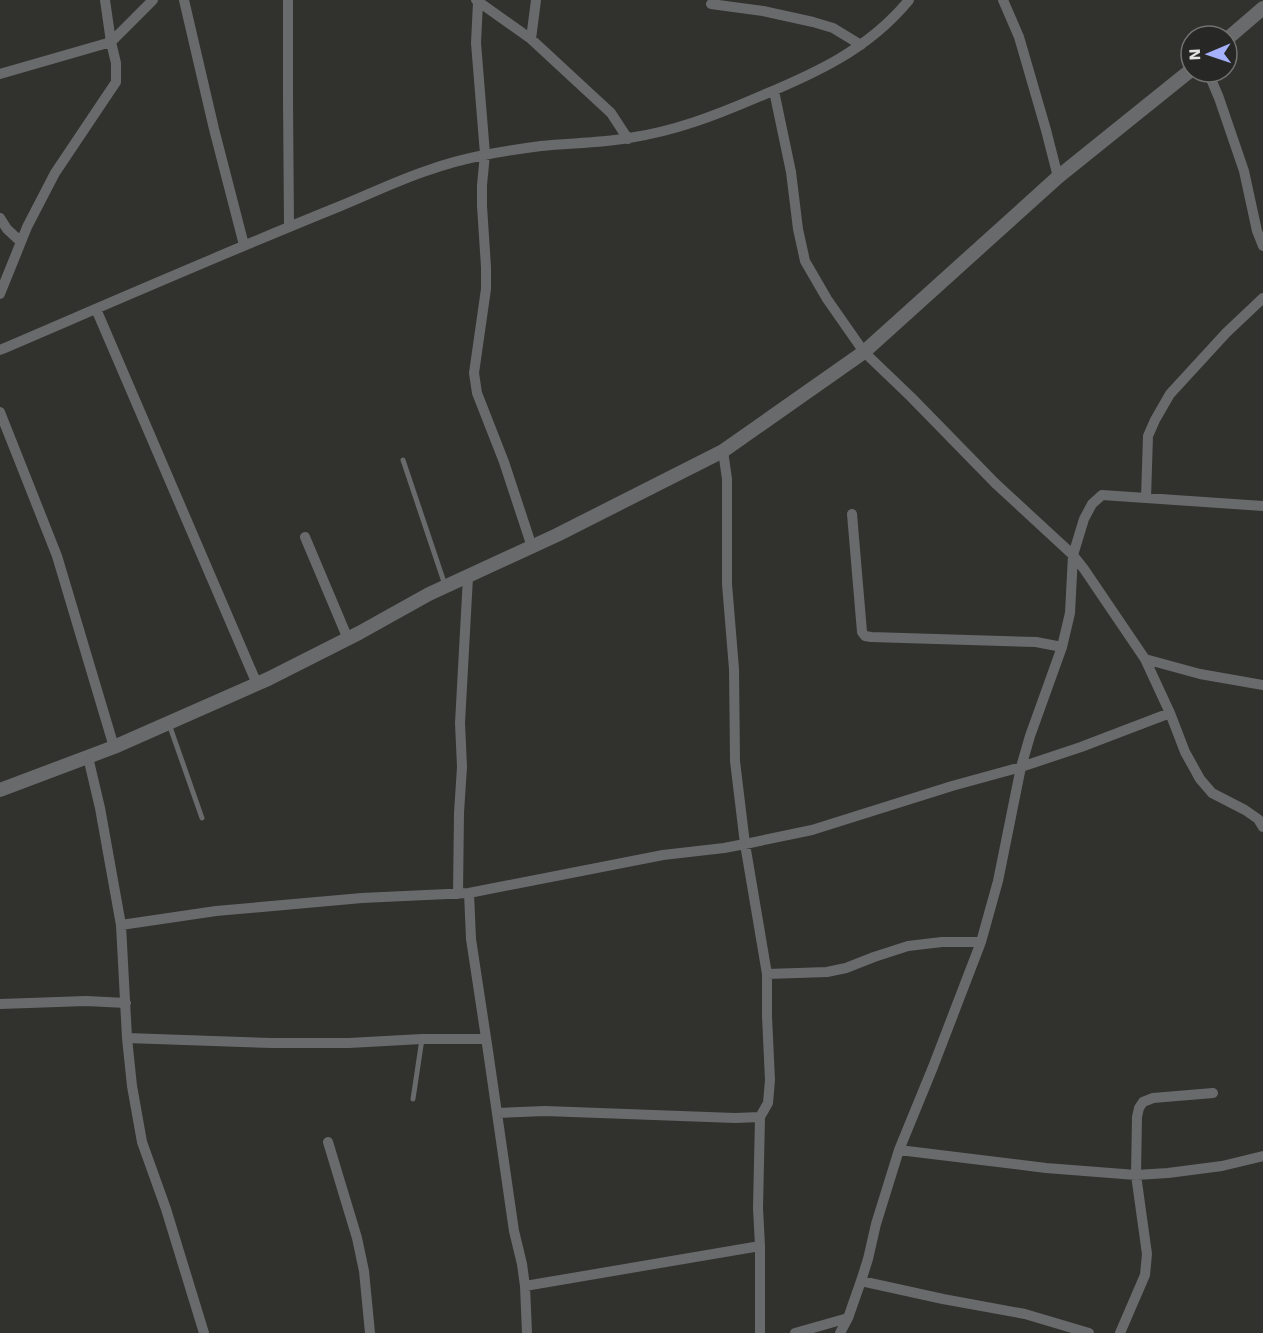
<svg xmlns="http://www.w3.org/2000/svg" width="1263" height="1333" font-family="'Work Sans',sans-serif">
<rect width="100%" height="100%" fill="#31312e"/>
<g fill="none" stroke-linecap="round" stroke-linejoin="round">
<path stroke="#696a6b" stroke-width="5" d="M403 460 445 585
M169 724 202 818
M413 1099 422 1039"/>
<path stroke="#696a6b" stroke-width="10" d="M184 0 214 129 244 245
M288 0V98L289 226
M476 0 531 39 611 113 628 139
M1003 0 1019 37 1046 130 1058 177
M478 2 476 43 485 154 482 185V206L486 267V289L474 373 477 393 504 462 532 547
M711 4 763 11 813 22 833 28 861 45
M531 39 536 0
M1208 72 1219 98 1244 171 1257 231 1263 246
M0 74 111 42 153 0
M774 91 791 172 798 229 805 261 827 299 864 352 911 397 995 483 1073 555 1084 569 1145 659 1170 713 1185 752 1200 779 1212 793 1245 810 1258 819 1263 827
M0 218 7 229 21 242
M0 294 27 227 55 173 116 82V63L111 42 105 0
M96 309 257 684
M0 350C112 302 224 253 338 207 368 195 398 180 429 170 465 157 503 151 541 146 570 143 600 143 629 138 675 131 714 116 756 98 814 74 868 50 909 0
M0 412 57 556 114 747
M1146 498 1148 436 1155 420 1170 394 1226 333 1263 298
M852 514 862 632 865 636 871 637 1036 642 1062 647
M305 537 348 639
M1145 659 1200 674 1263 685
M88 757 100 808 121 925 127 1038 132 1086 142 1142 166 1209 204 1333
M469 893 471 939 488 1051 514 1231 522 1264 525 1286 527 1333
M458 894 459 813 462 767 460 723 468 577
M121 925 216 911 362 898 469 893 663 855 724 848 745 844 812 830 952 786 1021 767 1081 747 1170 713
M767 974 827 972 846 968 874 957 908 946 942 942H981
M0 1004 86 1001 126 1003
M127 1038 272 1043H349L422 1039H486
M497 1113 545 1111 735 1118 760 1117 768 1103 770 1080 767 1016V974L745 844 735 761 734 669 727 584V479L723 451
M760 1117 758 1208 760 1246V1333
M328 1142 357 1238 364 1271 370 1333
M899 1150 1046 1168 1136 1175 1168 1173 1222 1166 1263 1156
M861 1281 943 1299 1025 1314 1089 1333
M525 1286 760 1246
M795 1333 848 1318
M840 1333 848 1318 861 1281 868 1259 876 1224 899 1150 933 1067 981 942 998 881 1021 767 1030 736 1062 647 1070 613 1073 555 1084 519 1092 504 1102 495 1263 506
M1120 1333 1145 1275 1147 1254 1136 1175 1137 1117 1139 1108 1143 1102 1153 1098 1213 1093"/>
<path stroke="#696a6b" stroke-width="14" d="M1227 39 1263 8
M0 790 114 747 268 679 359 633 429 594 557 535 723 451 864 352 1058 177 1191 70"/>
</g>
<g transform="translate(1209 54) rotate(268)"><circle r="28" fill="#272725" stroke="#727270" stroke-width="1.5"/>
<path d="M0-4.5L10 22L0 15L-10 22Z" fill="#a6b1fc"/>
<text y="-9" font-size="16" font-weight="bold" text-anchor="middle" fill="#e3e3e1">N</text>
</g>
</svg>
